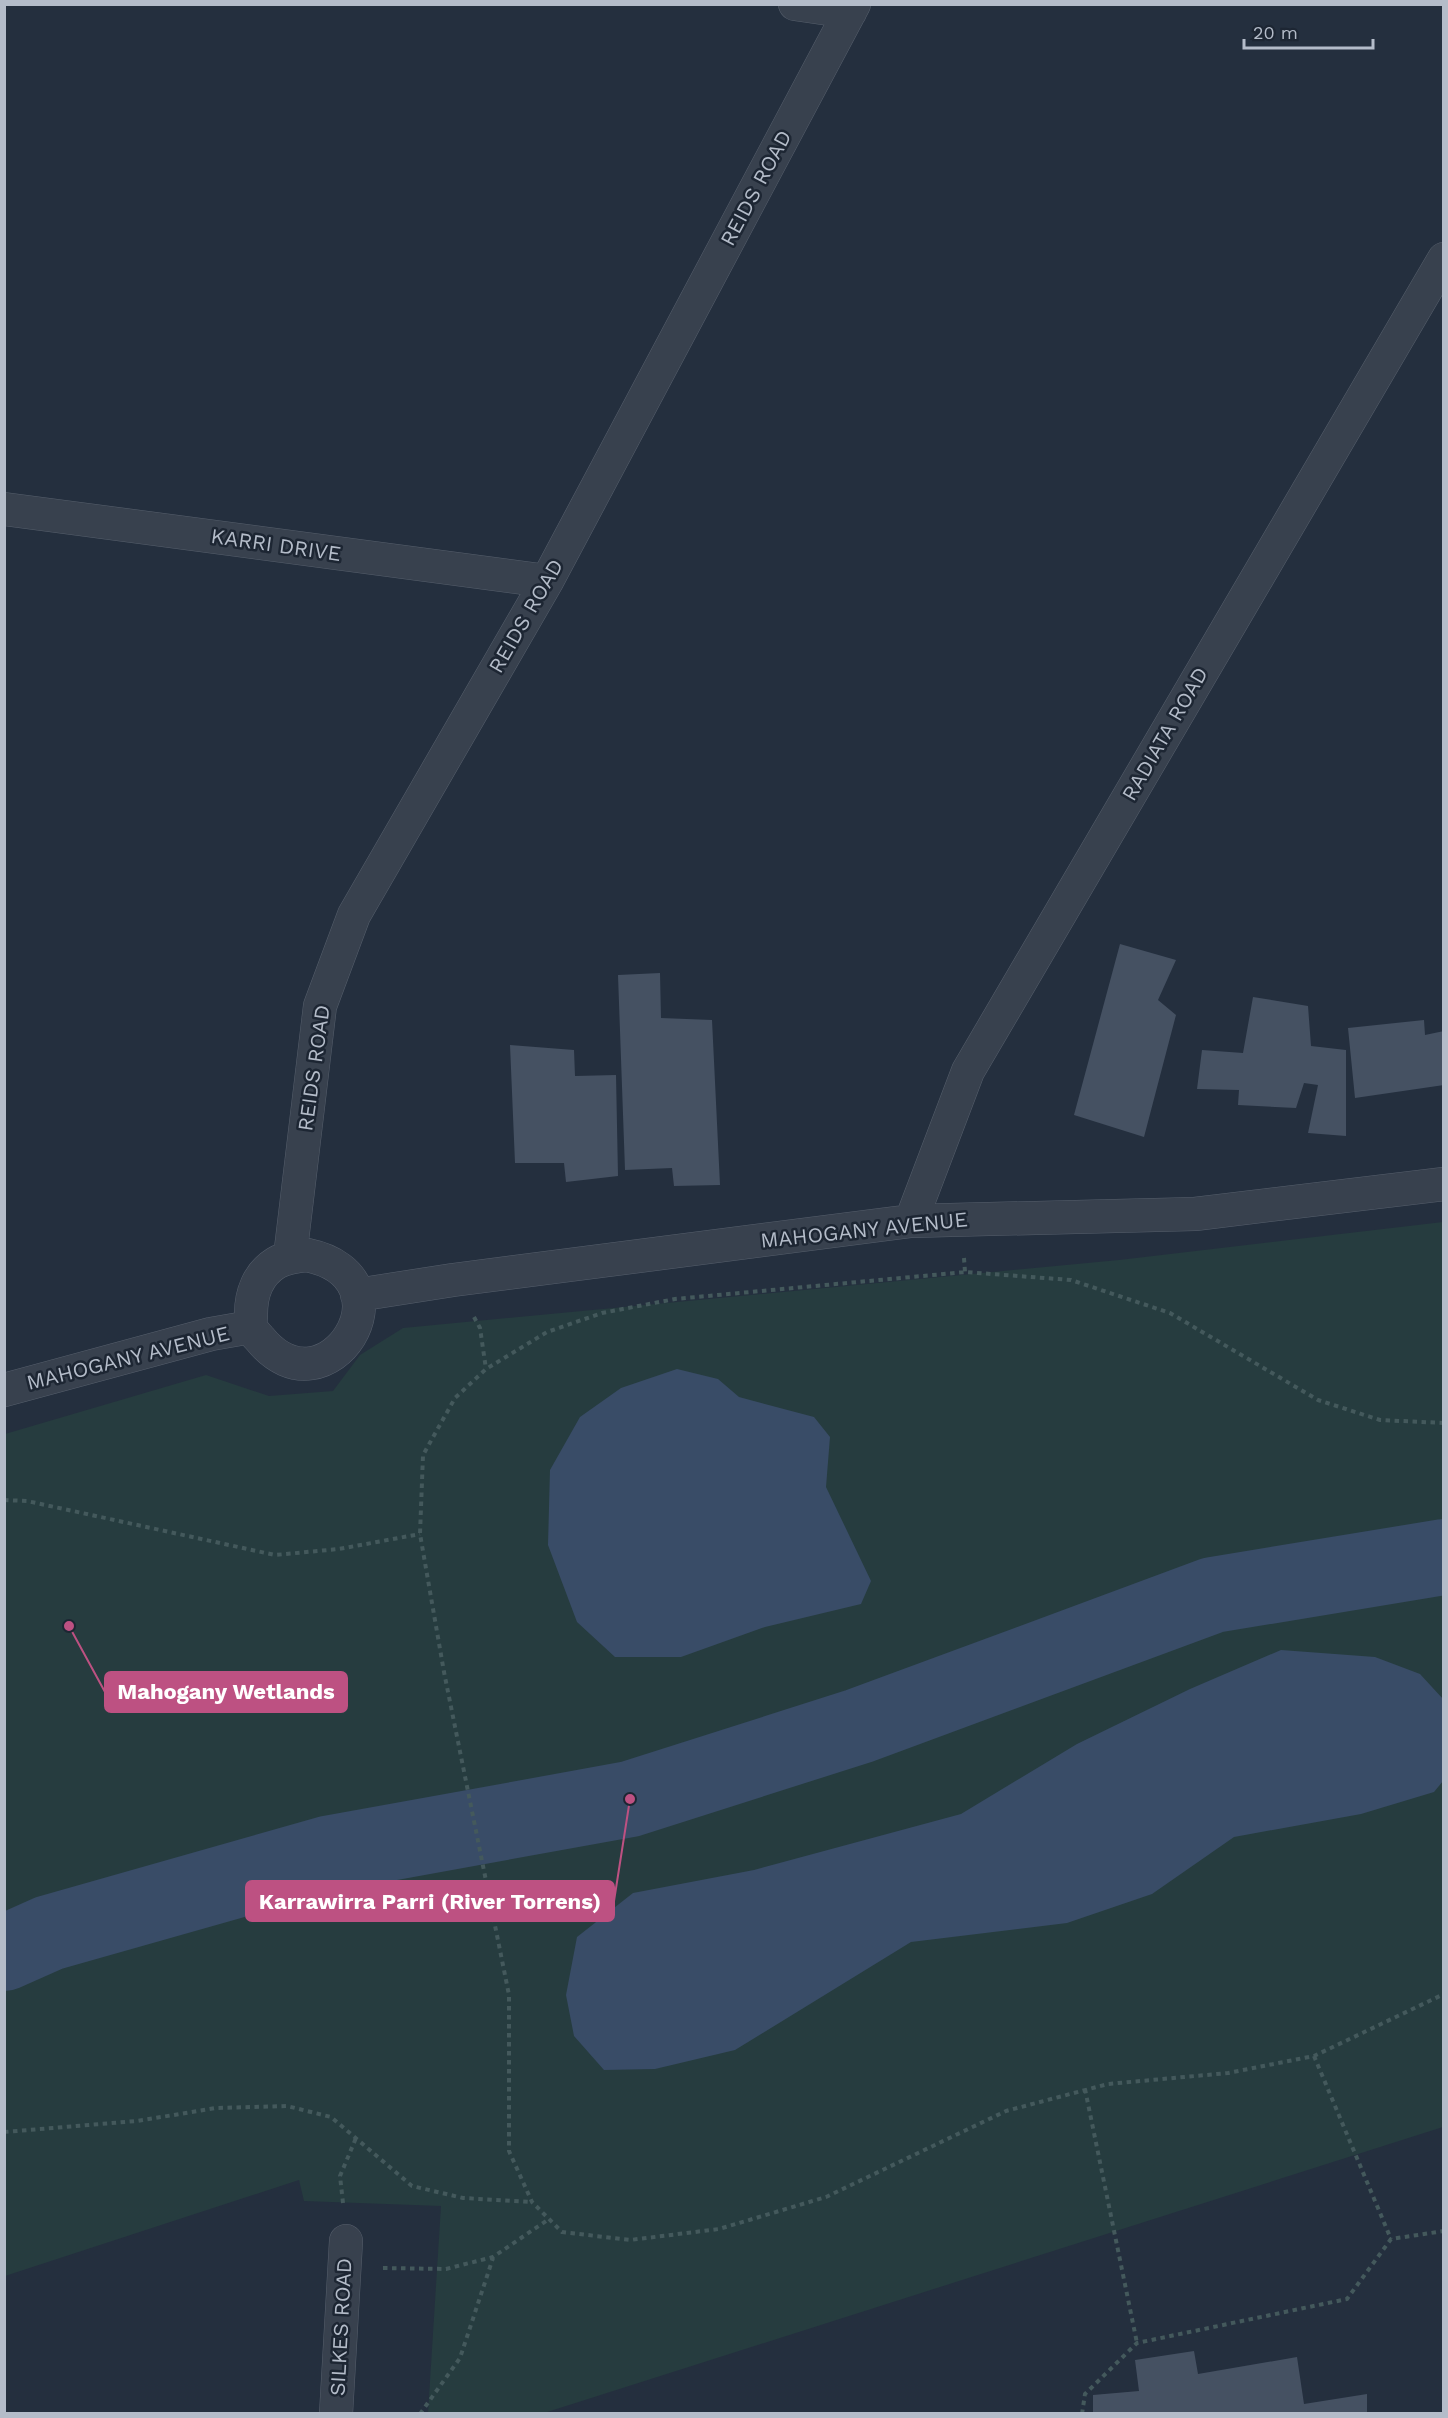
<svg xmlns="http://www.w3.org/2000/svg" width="1448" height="2418" font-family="'Work Sans',sans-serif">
<rect width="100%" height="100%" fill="#242f3e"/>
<path fill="#263c3f" d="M1443 1222V2127L544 2413H428L441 2206 304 2201 299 2180 5 2276V1434L206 1375 269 1396 333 1391 360 1355 403 1328 1119 1260Z"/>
<path fill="#394c67" d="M677 1369 718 1379 739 1397 814 1417 830 1437 826 1487 871 1581 861 1604 765 1627 681 1657H615L577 1622 548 1545 550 1470 580 1417 621 1388Z
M1281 1650 1375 1657 1420 1674 1443 1699V1781L1434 1792 1361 1814 1234 1837 1152 1894 1067 1923 911 1942 735 2050 655 2069 604 2070 574 2036 566 1995 577 1937 633 1893 754 1870 961 1814 1077 1744 1190 1689Z"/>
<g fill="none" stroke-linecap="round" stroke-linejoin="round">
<path stroke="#394c67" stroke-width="76" d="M4 1953 49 1933 327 1854 630 1799 859 1726 1213 1595 1444 1557"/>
</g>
<path fill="#455162" d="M1120 944 1176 960 1158 1000 1176 1015 1144 1137 1074 1115Z
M660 973 661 1018 712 1020 720 1185 674 1186 672 1168 625 1170 618 975Z
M1253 997 1308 1006 1311 1046 1346 1050V1136L1308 1133 1318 1085 1304 1083 1296 1108 1238 1105 1239 1090 1197 1089 1202 1050 1243 1053Z
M1424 1020 1425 1035 1444 1031V1085L1355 1098 1348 1028Z
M510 1045 574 1050 575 1076 616 1075 618 1176 566 1182 564 1163H515Z
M1194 2351 1198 2374 1297 2357 1304 2404 1367 2394V2414H1093V2395L1139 2391 1135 2360Z"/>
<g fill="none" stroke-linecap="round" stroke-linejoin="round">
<defs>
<path id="street" d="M795 4 850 12
M4 509 547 581
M911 1221 968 1071 1444 259
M307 1255C418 1278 326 1420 260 1339 257 1336 253 1331 251 1328 250 1324 251 1318 251 1314 251 1294 258 1274 276 1263 286 1257 296 1256 307 1255Z
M290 1257 320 1006 354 915 547 581 854 4
M357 1295 453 1280 911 1221 1195 1214 1444 1184
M4 1390 211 1334 251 1327
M336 2414 346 2241"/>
</defs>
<use href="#street" stroke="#565f6c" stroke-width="34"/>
<path stroke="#44595c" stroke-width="4" stroke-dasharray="4.5 4.5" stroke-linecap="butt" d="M964 1258 965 1272
M474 1317 480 1328 486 1369
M1444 1423 1380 1420 1318 1400 1170 1313 1071 1280 965 1272 675 1299 602 1313 547 1332 486 1369 455 1398 423 1455 420 1534 444 1672 509 1995V2151L532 2202 562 2232 630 2240 719 2229 826 2197 1006 2111 1108 2084 1228 2073 1314 2056 1444 1994
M4 1500 27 1501 275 1555 339 1549 420 1534
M1314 2056 1391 2239
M1085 2089 1137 2343
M4 2132 137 2121 216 2108 287 2106 331 2117 412 2186 463 2198 532 2202
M343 2203 340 2176 356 2138
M383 2268 446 2269 493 2257 549 2219
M420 2414 460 2358 493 2258
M1082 2414 1085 2394 1137 2343 1347 2299 1391 2239 1444 2231"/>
<use href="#street" stroke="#38414e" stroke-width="33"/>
</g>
<g text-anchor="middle" stroke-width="5" stroke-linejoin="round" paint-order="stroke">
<g font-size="21" fill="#b4bcc9" stroke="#1d2633">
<text transform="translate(756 188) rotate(-62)" y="7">REIDS ROAD</text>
<text transform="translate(276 545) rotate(8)" y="7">KARRI DRIVE</text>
<text transform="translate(526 616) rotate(-60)" y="7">REIDS ROAD</text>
<text transform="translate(1165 734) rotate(-60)" y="7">RADIATA ROAD</text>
<text transform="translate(314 1068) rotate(-82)" y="7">REIDS ROAD</text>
<text transform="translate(864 1230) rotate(-6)" y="7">MAHOGANY AVENUE</text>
<text transform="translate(128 1358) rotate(-14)" y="7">MAHOGANY AVENUE</text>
<text transform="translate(341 2327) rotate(-87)" y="7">SILKES ROAD</text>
</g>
</g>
<path fill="none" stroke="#bd5182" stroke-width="2" d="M69 1626L105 1692M630 1799L614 1901"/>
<g fill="#bd5182" stroke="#1d2633" stroke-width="2">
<circle cx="69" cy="1626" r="6"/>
<circle cx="630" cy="1799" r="6"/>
</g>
<g fill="#bd5182" stroke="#bd5182" stroke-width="2">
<rect x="105" y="1672" width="242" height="40" rx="6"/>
<rect x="246" y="1881" width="368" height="40" rx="6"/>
</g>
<g font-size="22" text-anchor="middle" font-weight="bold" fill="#fff">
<text x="226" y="1699">Mahogany Wetlands</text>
<text x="430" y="1909">Karrawirra Parri (River Torrens)</text>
</g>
<rect width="1448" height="2418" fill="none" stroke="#b4bcc9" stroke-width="12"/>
<path d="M1244 39v9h129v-9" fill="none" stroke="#b4bcc9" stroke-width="3"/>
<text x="1253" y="39" font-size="18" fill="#b4bcc9" stroke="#1d2633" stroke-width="4.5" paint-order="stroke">20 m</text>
</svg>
